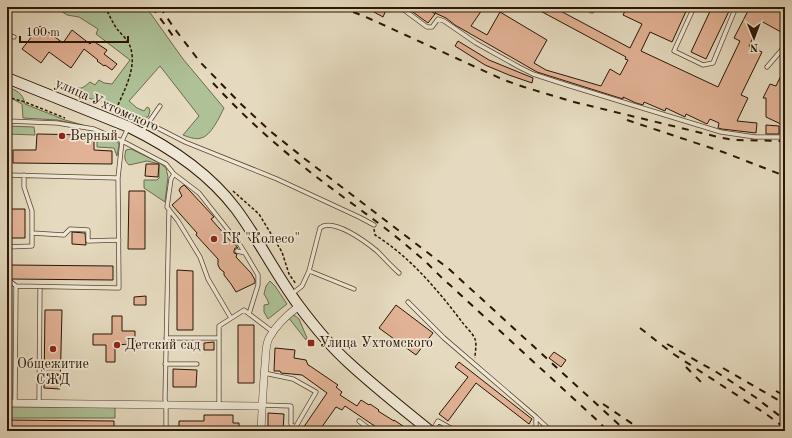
<svg xmlns="http://www.w3.org/2000/svg" width="792" height="438" font-family="'Old Standard TT',serif">
  <rect width="100%" height="100%" fill="#e5dabf"/>
  <filter id="stains"><feTurbulence type="fractalNoise" baseFrequency=".005" numOctaves="4"/><feColorMatrix values="0 0 0 0 .2 0 0 0 0 .09 0 0 0 0 .02 0 0 0 .5 -.17"/></filter>
  <radialGradient id="worn" r=".72"><stop offset=".6" stop-color="#630" stop-opacity="0"/><stop offset="1" stop-color="#630" stop-opacity=".3"/></radialGradient>
  <path fill="#aec197" stroke="#6c6b4c" d="M55,7H146L183,59L224,108C220,116 211,136 201,138C196,140 188,137 183,135L199,116L160,66L129,101L137,108L144,111L147,107L149,108L150,111L148,117L140,118L99,100L85,98L69,90H73L77,88C83,89 85,86 90,82L95,85L99,80L104,83L112,84L130,60L96,34L98,29L79,17L67,15Z
    M7,87C16,90 23,93 25,104L65,120L90,127L57,120L23,118L22,104L7,96Z
    M7,126L34,127L35,135L7,134Z
    M109,137L117,140L119,145L117,156L114,148L97,147V139L108,140Z
    M131,149L160,163L166,168L168,177L165,202L144,188V180H157L159,178V164L147,161L129,165C124,160 124,157 126,150Z
    M270,281L275,286L287,304L268,319L264,312V305L269,304L267,299L264,294L266,286Z
    M294,315L299,319L307,338L306,340L288,317Z
    M7,407H115V418H7Z"/>
  <path fill="#e1b295" stroke="#2b1502" d="M365,7H381L386,10L383,17Z
    M406,7H417L422,11L426,7L435,14L428,23Z
    M438,7H484L471,26L487,35L500,12L547,40L534,63L546,70L601,86L610,69L620,75L628,60L625,59L626,57L533,7H553L630,48L642,24L623,15L627,7H688L672,42L650,32L641,51L718,87L740,41L734,38L750,7H772L785,13V24L781,32L761,21L749,46L762,52L741,95L748,98L737,121L757,123L756,133L722,129L718,128L719,123L710,119L707,124L686,114L685,117L666,108L665,111L644,102L643,105L636,103L623,97V99L537,72L455,25L446,18L435,13Z
    M712,7H731L706,59L691,52Z
    M40,26L63,43L72,30L90,44L93,41L107,50L104,54L117,64L112,70L105,65L104,66L97,61L98,60L84,49L71,68L49,52L41,63L22,49Z
    M458,41L489,60L533,78L532,83L509,75L485,65L455,46Z
    M785,67V126L766,117V98H763L770,84L776,86Z
    M766,125L779,126V134H766Z
    M37,134L89,135V140H94V150L112,151V164L13,163V150H36Z
    M146,164H159L158,177L145,176Z
    M184,185L190,191L214,217L211,219L234,245L235,244L237,247L238,248H235L234,251V253L237,254L236,257L251,273L255,280V283L236,292L231,284L224,275V272L220,269L218,265V259L196,235L197,233L172,205L182,196L179,190L181,187Z
    M129,191H145V249H128Z
    M10,209H25V238H10Z
    M72,232L85,233L86,245L72,244Z
    M9,265L113,266V280L8,279Z
    M177,270L193,271V330H177Z
    M146,296V305H134V297Z
    M396,305L433,333L416,355L379,328Z
    M45,310H62L60,389L44,388Z
    M112,316H122V331H135V343H131V344L115,345V362H106V345H93V334H112Z
    M238,325H254V383H238Z
    M214,342V350H204V343Z
    M275,348L295,350L294,358L306,360L308,365L310,366L338,385L336,387L342,392L340,395L357,406L361,400L369,405L370,404L379,410L378,411L394,421V420L403,426L402,427L408,431H382L345,406L342,410L336,407L319,431H301L327,393L302,375L281,373L280,371H274Z
    M554,352L566,360L561,367L549,358Z
    M459,362L532,419L529,424L476,383L448,421L439,414L468,377L455,367Z
    M173,369L197,370L196,387H173Z
    M268,413L284,414L283,431H268Z
    M204,415H233V423H239V431H179V421H204Z
    M7,420L114,421V431H7Z"/>
  <g fill="none" stroke-linecap="round" stroke-linejoin="round">
    <g stroke="#5a4631" stroke-width="5">
      <path id="lane" d="M400,7L427,27H432L438,19L444,21L476,43L519,67L533,74L567,85L721,132L755,137H785
        M585,7L592,11L594,7
        M694,7L674,51L703,65L713,63L736,7
        M355,8L356,7
        M7,34L14,37
        M767,67L785,46
        M7,121L57,123L94,129L122,141L166,164L174,174L199,193L240,245L245,253
        M148,123L185,142L277,179L359,217L374,225
        M142,132L160,106
        M174,174L171,179L167,207L178,221L200,257L208,279L231,318
        M7,175L118,178L119,288L16,286
        M118,178L122,141L128,128
        M32,233L64,235L70,229L88,230V241L119,240
        M7,247L32,246V211L24,187V175
        M237,251L245,253L258,275V285L249,314
        M309,271L320,228C333,217 366,242 377,251C384,258 391,266 399,273
        M7,282H11L16,286L15,403
        M293,293L302,286L309,271L312,272L354,289
        M408,302L444,338L536,417V431
        M166,338H219
        M165,364H197
        M264,373L293,379L316,392L295,428
        M39,403L40,287
        M262,405L291,406V424L295,428V431
        M219,406V326L244,310L273,332
        M536,417L551,431
        M359,421L372,431
        M166,431V405L165,399L169,209
        M432,431L438,421L456,431"/>
    </g>
    <g stroke="#5a4631" stroke-width="8">
      <path id="street" d="M7,403L262,406
        M261,431C262,409 263,387 265,365C266,356 265,346 269,338C276,325 287,315 299,306"/>
    </g>
    <g stroke="#2b1502" stroke-width="12">
      <path id="secondary" d="M7,78L129,127C170,147 208,172 236,209C259,240 276,275 299,306C314,326 330,346 349,363C375,387 403,409 430,431"/>
    </g>
    <path stroke="#2b1502" stroke-width="1.5" stroke-dasharray="3 2" stroke-linecap="butt" d="M105,7C109,14 112,22 117,29C121,34 128,40 130,46C138,68 123,92 115,112
      M7,97L25,102L65,118
      M233,191L259,214L282,252L289,274L296,284
      M374,229L375,235C409,256 438,290 462,322C465,326 474,335 475,339C477,345 475,352 475,358
      M649,431L651,428L655,431"/>
    <use href="#lane" stroke="#eee7d5" stroke-width="3.5"/>
    <use href="#street" stroke="#eee7d5" stroke-width="7"/>
    <use href="#secondary" stroke="#eee7d5" stroke-width="10"/>
    <path stroke="#2b1502" stroke-width="2" stroke-dasharray="7 7" stroke-linecap="butt" d="M152,7L173,36
      M160,7L174,28L200,62L242,105L270,131L305,159L423,249L449,269L626,431
      M340,7L366,17L504,80L524,87L574,102L718,137L733,140L785,141
      M213,83C244,117 278,147 314,175C349,202 386,227 419,256C430,265 439,276 450,285C500,331 549,376 599,422L607,431
      M627,120L723,152L785,176
      M640,328L672,353L766,414L785,428
      M667,344L718,373L755,397L785,420
      M686,367L704,385
      M723,368L785,404
      M776,391L785,396
      M603,404L643,431"/>
  </g>
  <g fill="#8f2418" stroke="#eee7d5" stroke-width="1.5">
    <circle cx="62" cy="136" r="4"/>
    <circle cx="214" cy="239" r="4"/>
    <rect x="307" y="339" width="8" height="8" rx="2"/>
    <circle cx="117" cy="345" r="4"/>
    <circle cx="53" cy="349" r="4"/>
  </g>
  <g text-anchor="middle" dominant-baseline="central" stroke-width="3.5" stroke-linejoin="round" paint-order="stroke">
    <g font-size="14" fill="#2b1502" stroke="#eee7d5">
      <text transform="translate(107 105) rotate(24)">улица Ухтомского</text>
    </g>
    <g font-size="14" fill="#2b1502" stroke="#eee7d5" text-anchor="start">
      <text x="70" y="136">Верный</text>
      <text x="222" y="239">ГК "Колесо"</text>
      <text x="319" y="343">Улица Ухтомского</text>
      <text x="125" y="345">Детский сад</text>
      <text x="53" y="364" text-anchor="middle">Общежитие<tspan x="53" dy="16">СЖД</tspan></text>
    </g>
  </g>
  <rect width="792" height="438" fill="none" stroke="#e5dabf" stroke-width="24"/>
  <rect x="8" y="8" width="776" height="422" fill="none" stroke="#2b1502" stroke-width="2"/>
  <rect x="12" y="12" width="768" height="414" fill="none" stroke="#2b1502"/>
  <g transform="translate(754 38) rotate(179)" stroke="#eee7d5" stroke-width="3" paint-order="stroke">
  <path d="M0-3L7 15L0 10L-7 15Z" fill="#2b1502"/>
  <text y="-6" font-size="11" font-weight="bold" text-anchor="middle" fill="#2b1502">N</text>
  </g>
  <path d="M20 36v6h108v-6" fill="none" stroke="#2b1502" stroke-width="2"/>
  <text x="26" y="36" font-size="12" fill="#2b1502" stroke="#eee7d5" stroke-width="3" paint-order="stroke">100 m</text>
  <rect width="100%" height="100%" filter="url(#stains)"/>
  <rect width="100%" height="100%" fill="url(#worn)"/>
</svg>
